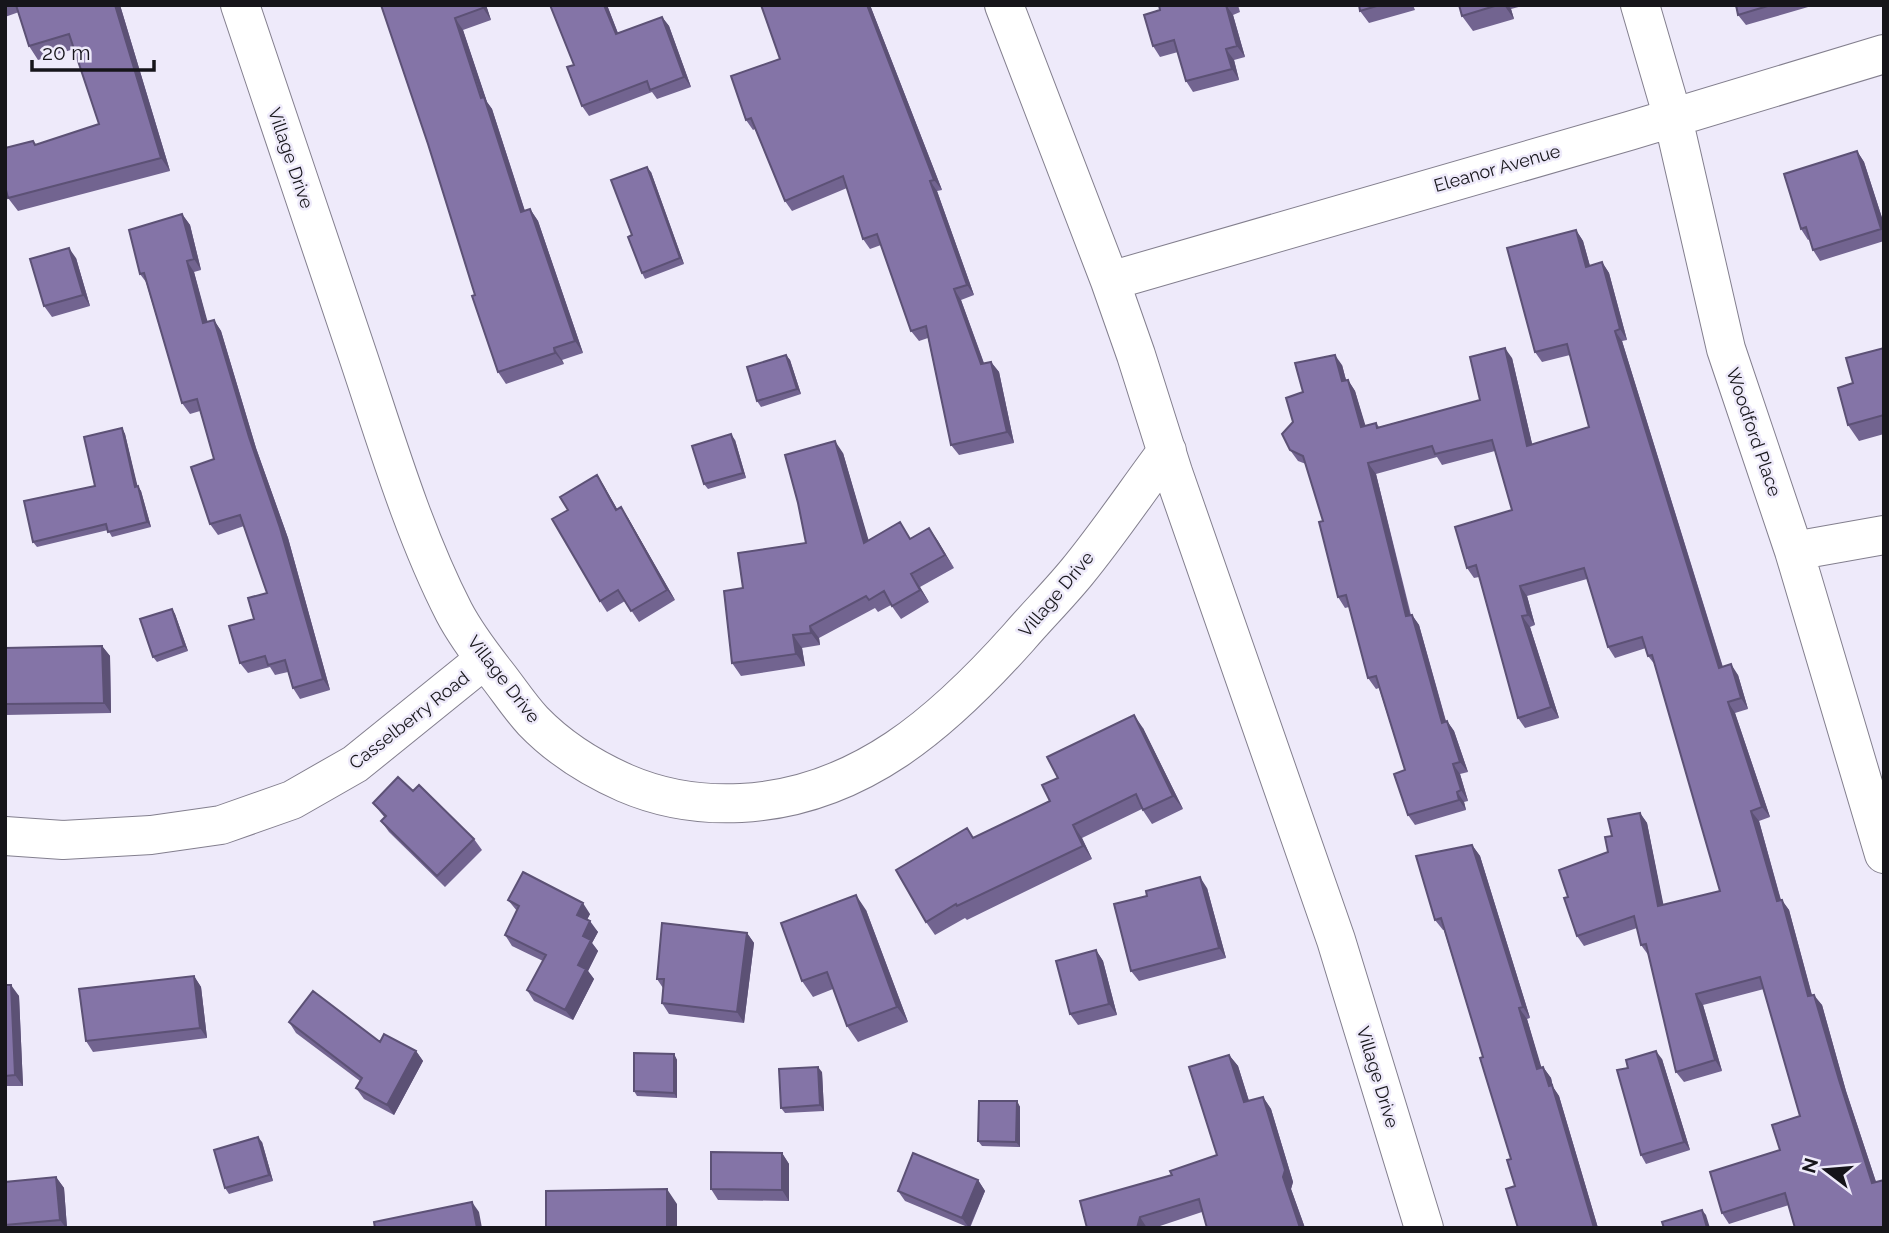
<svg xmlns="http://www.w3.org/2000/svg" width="1889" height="1233" font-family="Raleway,sans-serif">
  <rect width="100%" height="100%" fill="#eeeafa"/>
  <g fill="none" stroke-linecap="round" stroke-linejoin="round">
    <g stroke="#837f8e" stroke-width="40">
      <path id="minor" d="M240,5C280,123 319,241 359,359C387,443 414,534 454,612C465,633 480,653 494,671C507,687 519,706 533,721C559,748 591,768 625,783C662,799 701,805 741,803C860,797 944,721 1019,637C1038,615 1059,594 1077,572C1109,533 1137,491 1167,451
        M1004,5L1110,281L1136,355L1173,472L1336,940L1424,1228
        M1640,5L1673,118L1726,349L1794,551L1884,854
        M1110,281L1629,131L1884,54
        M1794,551L1884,535
        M5,836L63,840L151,835L221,825L292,800L355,764L485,659"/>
    </g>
    <use href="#minor" stroke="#fff" stroke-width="38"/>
  </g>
  <path fill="#726490" d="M5,5H120L170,171L18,211L8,198L33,141L36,145L99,124L74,49L38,60L29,46L19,12L5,17Z
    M486,5L491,20L463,30L487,102L492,109L525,211L530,209L538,221L583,353L562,360L564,364L506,384L498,372L475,295L428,144L386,18Z
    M607,5L618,33L662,17L669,26L691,87L657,99L652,92L589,116L582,106L574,65Z
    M761,5H870L942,190L937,191L974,295L961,300L984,363L991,362L999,372L1014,443L959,455L951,445L928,338L919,341L911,331L881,245L870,249L863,239L847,188L792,211L785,201L755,129L753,130L746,120L780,59Z
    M1159,5H1238L1240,12L1233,15L1245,57L1234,60L1239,80L1193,92L1186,81L1178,52L1160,57L1153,46L1160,10Z
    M1359,5H1413L1415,10L1369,23L1360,11Z
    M1459,5H1526L1511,9L1514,19L1473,31L1462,16Z
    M1735,5H1815L1746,25L1738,15Z
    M1857,151L1864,162L1884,224V241L1820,261L1813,250L1810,239L1808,240L1801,229Z
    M651,172L684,264L645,279L642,273L632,235Z
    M182,214L190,225L201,270L194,272L207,322L214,320L221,331L256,448L288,538L330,690L300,699L293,688L288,672L275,675L270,667L248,673L240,663L254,619L267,593L244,526L218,535L210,524L214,459L200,411L190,414L182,403L146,282L140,274Z
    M1576,230L1583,241L1590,266L1602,262L1609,273L1627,340L1622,341L1723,667L1738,675L1748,709L1735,713L1770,817L1759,821L1781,900L1789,910L1812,995L1822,1005L1846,1091L1876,1182L1789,1205L1729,1224L1722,1213L1780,1150L1800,1116L1764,989L1703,1005L1722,1071L1684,1082L1676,1072L1649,956L1641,945L1637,928L1584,946L1577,936L1568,897L1608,852L1612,836L1640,813L1647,823L1663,905L1720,891L1656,666L1648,656L1646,648L1615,658L1608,647L1587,579L1527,596L1535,625L1530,627L1559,718L1525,728L1518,718L1479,577L1474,578L1467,568L1512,510L1495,451L1442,465L1437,457L1376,474L1411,615H1412L1419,625L1446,721H1447L1454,731L1468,772L1460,774L1468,801L1464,802L1466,810L1415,825L1408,815L1405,770L1379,688L1376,689L1368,678L1349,607L1345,608L1338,597L1323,521L1306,464L1298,461L1290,450L1293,422L1303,392L1342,365L1346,380H1348L1355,391L1365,426L1376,423L1379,427L1480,400L1512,358L1532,444L1589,427L1570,355L1542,362L1535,352Z
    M76,258L90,306L52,317L44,306Z
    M1884,348V434L1859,441L1848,425L1853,383Z
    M786,355L790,360L801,394L761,407L757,401Z
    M122,428L125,434L137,486L141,491L151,527L112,537L108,530L37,547L33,542L95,486Z
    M735,440L746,478L708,489L704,484Z
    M843,453L868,540L911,538L929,528L954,568L920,587L929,602L901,619L891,605L878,612L875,608L819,638L820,645L802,648L805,666L741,676L732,663L743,588L806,543Z
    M597,475L617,509L628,518L675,600L639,622L625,601L607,612L600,601L568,510Z
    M172,609L175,614L188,651L157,662L153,657Z
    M102,646L110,656L111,713L5,715V648Z
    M1143,728L1183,809L1152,824L1142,809L1082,838L1092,859L967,920L965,918L935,935L926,922L974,838L1050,801L1058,778Z
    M413,791L474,839L482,850L445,887L389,832L381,821L385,818L373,803Z
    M1472,845L1480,856L1530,1018L1527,1019L1541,1068L1543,1067L1551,1078L1553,1087L1559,1096L1598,1228H1518L1515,1186L1511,1159L1483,1057L1444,930H1443L1435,920Z
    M1207,888L1226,958L1139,981L1131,971Z
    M508,900L590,914L587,920L598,932L592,943L598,951L588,971L594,979L573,1020L534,1001L527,990L543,961L512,946L505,935L517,911Z
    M866,910L908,1022L858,1042L847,1026L833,989L813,997L802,981Z
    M747,933L754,943L744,1023L669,1014L662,1003L663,988L657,979Z
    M1096,950L1103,961L1117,1015L1078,1025L1070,1014Z
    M194,976L201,987L207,1038L93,1052L86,1041Z
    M5,985L19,996L23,1086H5Z
    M289,1022L416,1051L423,1061L394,1115L364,1099L356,1088L360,1081L296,1033Z
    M674,1054L677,1060V1098L637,1096L634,1091Z
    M1229,1055L1238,1066L1249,1101L1263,1097L1271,1109L1293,1182L1291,1189L1305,1228H1207L1202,1212L1154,1228H1087L1172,1175L1217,1155Z
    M1662,1059L1690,1150L1646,1164L1641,1155L1628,1068Z
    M822,1072L824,1111L785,1113L781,1108Z
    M1017,1101L1020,1107V1147L982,1146L978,1141Z
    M262,1142L273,1181L229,1194L225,1188Z
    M782,1153L789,1164V1201L718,1200L711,1189Z
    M56,1177L64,1188L67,1228H5V1182Z
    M978,1180L985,1191L970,1228L905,1201L898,1191Z"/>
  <path fill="#5c5175" d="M115,5H120L170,171L161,158Z
    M482,5H486L491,20L483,8Z
    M604,5H607L622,44L616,34Z
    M867,5H870L942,190L934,180Z
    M1226,5L1233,15L1245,57L1237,46Z
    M1504,5H1508L1511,9L1514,19Z
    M662,17L669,26L691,87L684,77Z
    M455,18L463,30L487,102L492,109L529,224L521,212Z
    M1226,49L1234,60L1239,80L1232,69Z
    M1857,151L1864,162L1884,224V233L1881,229Z
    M647,167L651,172L684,264L680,258Z
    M930,181L937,191L974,295L967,285Z
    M530,209L538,221L583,353L575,341Z
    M182,214L190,225L201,270L194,259Z
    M1576,230L1583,241L1593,277L1586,267Z
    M69,248L76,258L90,306L83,295Z
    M187,261L194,272L211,334L203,323Z
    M1602,262L1609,273L1627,340L1620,329Z
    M954,289L961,300L988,375L981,364Z
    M214,320L221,331L256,448L288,538L330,690L323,679Z
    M1615,331L1622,341L1726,678L1719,668Z
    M554,348L562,360L564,364L555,353Z
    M1505,348L1512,358L1535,456L1527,446Z
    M786,355L790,360L801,394L797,389Z
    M1335,355L1342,365L1349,391L1342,381Z
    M991,362L999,372L1014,443L1007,432Z
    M1348,380L1355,391L1369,437L1361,427Z
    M122,428L125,434L139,492L135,487Z
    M731,434L735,440L746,478L743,473Z
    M835,441L843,453L873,555L864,543Z
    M1368,463L1376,474L1413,627L1406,616Z
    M597,475L604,486L624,521L616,510Z
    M138,486L141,491L151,527L147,522Z
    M621,507L628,518L675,600L667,590Z
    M929,528L938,541L954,568L945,555Z
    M911,574L920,587L929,602L920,590Z
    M1520,586L1527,596L1535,625L1528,615Z
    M172,609L175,614L188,651L184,646Z
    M1412,615L1419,625L1449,733L1442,723Z
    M1522,616L1530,627L1559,718L1551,707Z
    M810,626L819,638L820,645L811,633Z
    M793,635L802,648L805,666L796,654Z
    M102,646L110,656L111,713L104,703Z
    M1731,664L1738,675L1748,709L1741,698Z
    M1728,702L1735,713L1770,817L1762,807Z
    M1134,715L1143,728L1183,809L1173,796Z
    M1447,721L1454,731L1468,772L1460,762Z
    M1453,764L1460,774L1468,801L1461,790Z
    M1457,792L1464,802L1466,810L1459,800Z
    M1751,811L1759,821L1784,912L1777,901Z
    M1640,813L1647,823L1666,917L1658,906Z
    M1073,825L1082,838L1092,859L1083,846Z
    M1472,845L1480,856L1530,1018L1523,1007Z
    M1200,877L1207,888L1226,958L1219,948Z
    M856,895L866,910L908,1022L897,1007Z
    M1782,900L1789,910L1815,1007L1808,996Z
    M583,903L590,914L584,925L577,915Z
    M590,921L598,932L592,943L598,951L588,971L594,979L573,1020L565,1010L578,965L583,936Z
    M747,933L754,943L744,1023L737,1012Z
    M1096,950L1103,961L1117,1015L1109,1004Z
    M194,976L201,987L207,1038L200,1028Z
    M11,985L19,996L23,1086L15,1075Z
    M1696,994L1703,1005L1722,1071L1715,1060Z
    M1814,995L1822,1005L1846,1091L1880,1194L1872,1183L1839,1080Z
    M1519,1008L1527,1019L1545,1079L1537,1069Z
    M416,1051L423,1061L394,1115L387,1105Z
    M1656,1051L1662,1059L1690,1150L1684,1142Z
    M674,1054L677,1060V1098L674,1093Z
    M1229,1055L1238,1066L1253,1114L1244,1102Z
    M818,1067L822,1072L824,1111L820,1105Z
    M1543,1067L1551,1078L1553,1087L1559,1096L1598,1228H1594Z
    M1263,1097L1271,1109L1293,1182L1291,1189L1305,1228H1300L1283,1177Z
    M1017,1101L1020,1107V1147L1016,1142Z
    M258,1137L262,1142L273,1181L269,1175Z
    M782,1153L789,1164V1201L782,1190Z
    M56,1177L64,1188L67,1228H66L60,1220Z
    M978,1180L985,1191L969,1228L962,1218Z
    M667,1189L677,1204V1228H667Z
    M472,1202L479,1212L482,1228H477Z
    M1702,1210L1706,1215L1710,1228H1707Z
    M1140,1217L1147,1228H1137Z"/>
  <path fill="#8474a7" stroke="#5c5175" stroke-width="2" d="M16,5H115L161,158L8,198L5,186V148L33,141L35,145L99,124L69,34L29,46Z
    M381,5H482L483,8L455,18L481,98L484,97L521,212L530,209L575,341L554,348L555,353L498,372L472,296L475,295L428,144Z
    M550,5H604L616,34L662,17L684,77L650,90L647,81L582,106L567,67L574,65Z
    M761,5H867L934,180L930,181L967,285L954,289L981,364L991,362L1007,432L951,445L926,326L911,331L877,234L863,239L843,176L785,201L751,118L746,120L731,76L780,59Z
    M1159,5H1226L1237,46L1226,49L1232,69L1186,81L1174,40L1153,46L1144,15L1160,10Z
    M1359,5H1380L1360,11Z
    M1459,5H1498L1462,16Z
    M1736,5H1771L1738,15Z
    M1857,151L1881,229L1813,250L1806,227L1801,229L1784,174Z
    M647,167L680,258L642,273L628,237L632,235L611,180Z
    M182,214L194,259L187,261L203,323L214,320L249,437L280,528L323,679L293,688L285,660L268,665L265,656L240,663L229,626L254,619L248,598L267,593L240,515L210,524L191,467L214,459L197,399L182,403L144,273L140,274L129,230Z
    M1576,230L1586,267L1602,262L1620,329L1615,331L1719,668L1731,664L1741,698L1728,702L1762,807L1751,811L1777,901L1782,900L1808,996L1814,995L1839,1080L1872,1183L1884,1180V1228H1795L1785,1193L1722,1213L1710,1172L1780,1150L1772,1125L1800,1116L1760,977L1696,994L1715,1060L1676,1072L1646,944L1641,945L1634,916L1577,936L1564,898L1568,897L1559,870L1608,852L1605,837L1612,836L1608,819L1640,813L1658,906L1720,891L1652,655L1648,656L1642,637L1608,647L1584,568L1520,586L1528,615L1522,616L1551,707L1518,718L1476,565L1467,568L1455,527L1512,510L1492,440L1435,454L1432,446L1368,463L1406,616L1412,615L1442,723L1447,721L1460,762L1453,764L1461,790L1457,792L1459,800L1408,815L1394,774L1405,770L1376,676L1368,678L1346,595L1338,597L1319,522L1323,521L1303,456L1290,450L1282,434L1293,422L1286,398L1303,392L1295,363L1335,355L1342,381L1348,380L1361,427L1376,423L1377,428L1480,400L1470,357L1505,348L1527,446L1589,427L1567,344L1535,352L1507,248Z
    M69,248L83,295L44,306L30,259Z
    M1884,348V415L1848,425L1838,388L1853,383L1846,358Z
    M786,355L797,389L757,401L747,367Z
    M122,428L135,487L138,486L147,522L108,532L106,524L33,542L24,501L95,486L84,437Z
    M731,434L743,473L704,484L692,446Z
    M835,441L864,543L900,522L910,539L929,528L945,555L911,574L920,590L892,606L884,591L869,600L866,596L810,626L811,633L793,635L796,654L732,663L724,591L743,588L738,553L806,543L798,503L785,455Z
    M597,475L616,510L621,507L667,590L631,611L618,590L600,601L552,519L568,510L560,497Z
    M172,609L184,646L153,657L140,619Z
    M102,646L104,703L5,704V648Z
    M1134,715L1173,796L1143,810L1136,794L1073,825L1083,846L957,906L956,904L926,922L896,870L967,828L973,838L1050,801L1042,785L1058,778L1047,757Z
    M398,777L413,791L419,785L474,839L437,876L381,821L386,816L373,803Z
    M1472,845L1523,1007L1519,1008L1537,1069L1543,1067L1549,1086L1552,1085L1594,1228H1518L1506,1189L1515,1186L1507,1160L1511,1159L1480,1058L1483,1057L1441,918L1435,920L1416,856Z
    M523,872L583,903L577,915L590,921L583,936L591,940L578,965L586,969L565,1010L527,990L546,955L505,935L519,906L508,900Z
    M1200,877L1219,948L1131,971L1114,904L1147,896L1146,891Z
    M856,895L897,1007L847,1026L827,972L802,981L781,923Z
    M662,923L747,933L737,1012L662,1003L664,979H657Z
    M1096,950L1109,1004L1070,1014L1056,961Z
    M194,976L200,1028L86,1041L79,989Z
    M5,985H11L15,1075L5,1076Z
    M313,991L380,1042L384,1034L416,1051L387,1105L356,1088L362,1078L289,1022Z
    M1656,1051L1684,1142L1641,1155L1617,1070L1628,1068L1626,1060Z
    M634,1053L674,1054V1093L634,1091Z
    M1229,1055L1244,1102L1263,1097L1285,1170L1283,1177L1300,1228H1207L1199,1199L1140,1217L1137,1228H1087L1080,1201L1172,1175L1170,1171L1217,1155L1189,1067Z
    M818,1067L820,1105L781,1108L779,1069Z
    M979,1101H1017L1016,1142L978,1141Z
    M258,1137L269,1175L225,1188L214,1150Z
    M711,1152L782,1153V1190L711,1189Z
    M913,1153L978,1180L962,1218L898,1191Z
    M56,1177L60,1220L5,1225V1182Z
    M667,1189V1228H546V1191Z
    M472,1202L477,1228H375L374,1222Z
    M1702,1210L1707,1228H1664L1662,1222Z"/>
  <g text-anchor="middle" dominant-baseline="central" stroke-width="5" stroke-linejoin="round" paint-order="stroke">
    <g font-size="18" fill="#16151a" stroke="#eeeafa">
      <text transform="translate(291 158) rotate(71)">Village Drive</text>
      <text transform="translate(1497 168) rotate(-16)">Eleanor Avenue</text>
      <text transform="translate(1754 432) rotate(71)">Woodford Place</text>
      <text transform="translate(1056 594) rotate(-50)">Village Drive</text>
      <text transform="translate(504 679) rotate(52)">Village Drive</text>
      <text transform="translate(409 720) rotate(-38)">Casselberry Road</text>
      <text transform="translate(1378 1077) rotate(73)">Village Drive</text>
    </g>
  </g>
  <rect width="1889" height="1233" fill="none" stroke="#16151a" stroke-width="14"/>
  <g transform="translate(1826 1170) rotate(286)" stroke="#eeeafa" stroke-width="5" paint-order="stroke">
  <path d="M0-5L12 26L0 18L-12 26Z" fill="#16151a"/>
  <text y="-10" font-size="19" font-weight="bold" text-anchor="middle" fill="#16151a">N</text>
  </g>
  <path d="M32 60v10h122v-10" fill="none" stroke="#16151a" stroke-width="3.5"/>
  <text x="42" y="60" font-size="21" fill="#16151a" stroke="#eeeafa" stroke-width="5" paint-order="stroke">20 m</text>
</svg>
